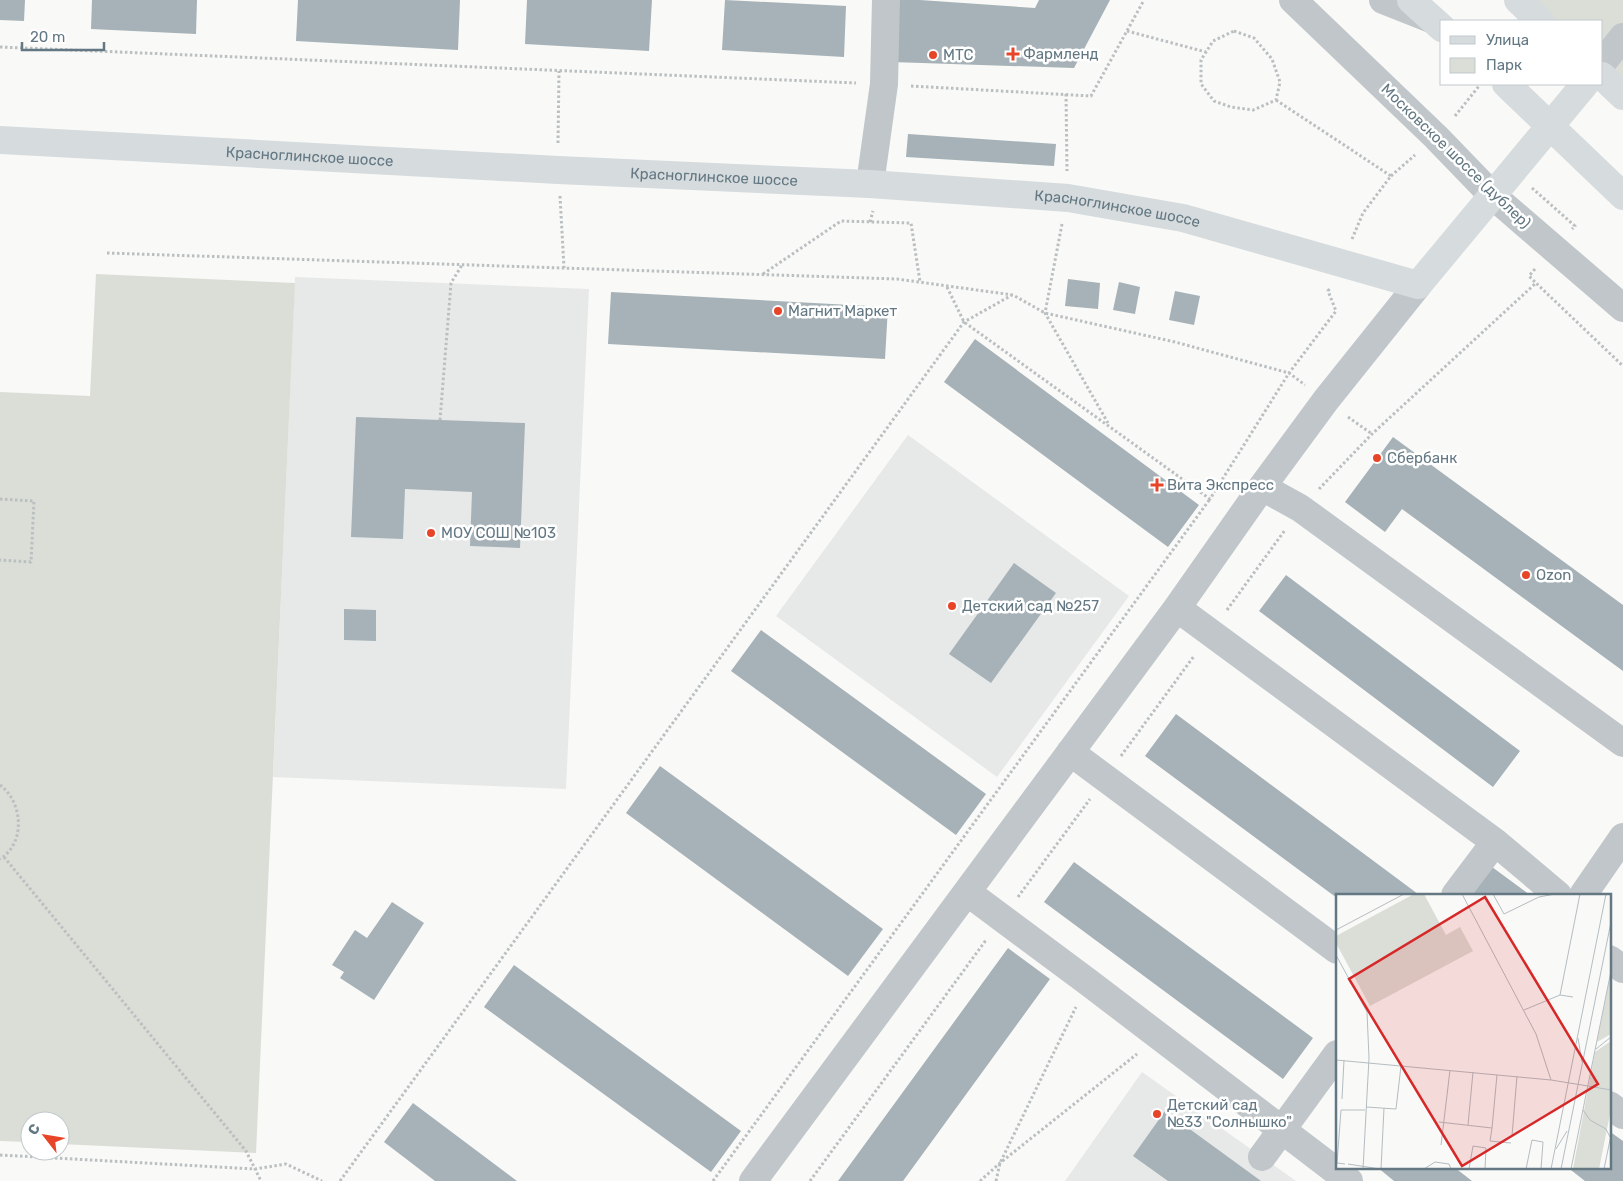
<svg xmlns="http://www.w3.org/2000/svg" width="1623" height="1181" font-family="Rubik,sans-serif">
  <rect width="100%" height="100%" fill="#f9f9f7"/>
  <path fill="#e7e9e8" d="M295,277L589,289L566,789L273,777Z
    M908,435L1129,596L997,777L776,616Z
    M1142,1072L1296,1181H1065Z"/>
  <path fill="#daded6" d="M1525,0H1623V91L1602,71V21H1548Z
    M96,274L295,283L256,1153L60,1144V1121H30V1142L0,1141V392L90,396Z"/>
  <path fill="#a6b2b7" d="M0,0H25L24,21L0,20Z
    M92,0H197L196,34L91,29Z
    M298,0H460L458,50L296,41Z
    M527,0H652L649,51L525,44Z
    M725,0L846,6L844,57L722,50Z
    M899,0H920L1035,8L1039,0H1110L1074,68L892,62Z
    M908,134L1056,144L1054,166L906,157Z
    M1068,279L1100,283L1098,309L1065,306Z
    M1119,282L1140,287L1135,314L1113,310Z
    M1175,291L1200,296L1194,325L1169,320Z
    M611,292L888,307L885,359L608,344Z
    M975,339L1199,505L1168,547L944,382Z
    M356,417L525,423L520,548L470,546L472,492L405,489L403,539L351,537Z
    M1393,437L1623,605V671L1402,509L1385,532L1345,502Z
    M1014,563L1056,593L991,683L949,654Z
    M1286,575L1520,751L1493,787L1259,611Z
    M344,609L376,610V641L344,640Z
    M761,630L986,794L956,835L731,671Z
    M1176,714L1418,894L1417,895H1337V898L1145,756Z
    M660,766L883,929L848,976L626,813Z
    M1074,862L1313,1038L1283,1079L1044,902Z
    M1492,867L1530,895H1472Z
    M392,902L424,923L374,1000L340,978L344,972L332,965L355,930L367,938Z
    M1008,948L1050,979L903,1181H838Z
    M514,965L741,1131L711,1172L484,1007Z
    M413,1103L517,1181H435L384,1142Z
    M1165,1111L1261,1181H1168L1133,1156Z
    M1609,1131L1623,1141V1181H1585L1567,1167H1609Z
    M1377,1167H1454L1472,1181H1394Z"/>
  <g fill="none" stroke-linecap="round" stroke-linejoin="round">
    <path stroke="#babfc1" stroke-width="3" stroke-dasharray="2.5 2.5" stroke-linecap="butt" d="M1127,31L1206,52
      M1234,31L1254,38L1272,59L1280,82L1276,100L1253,110L1231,107L1214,101L1201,84V60L1213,41Z
      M0,47L856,83
      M911,86L1091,96L1144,0
      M1066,94L1067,171
      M1276,100L1391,176L1363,213L1352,239
      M1455,116L1479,86
      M558,143L559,71
      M1391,176L1415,155
      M1532,188L1575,226L1572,229
      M560,196L564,268
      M870,222L873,211
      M1062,224L1045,313L1108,423
      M107,253L897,279L1013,295L1045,313L1175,342L1289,373L1305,385
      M1535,269L1529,276L1536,283
      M763,274L841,221L911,223L920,282
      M947,287L964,322L1210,499L1289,373L1336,311L1328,291L1330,288
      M1348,417L1372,434
      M440,420L451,283L462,265
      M1319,489L1372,434L1536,283L1623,366
      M0,499L34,501L31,562L0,560
      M1227,610L1285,530
      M1121,756L1194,656
      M0,785C23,802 26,843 0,859
      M4,857L246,1151L261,1181
      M1018,897L1090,799
      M0,1155L255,1169L286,1164L322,1181
      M340,1181L964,322L1012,295
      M713,1181L1210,499
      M810,1181L986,940
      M980,1181L1000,1163L1137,1054
      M996,1181L1000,1163L1076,1007"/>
    <path stroke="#c0c6c9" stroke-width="28" d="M1293,0L1436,137L1493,196L1623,308
      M1383,0L1431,19
      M1602,63L1623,37
      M870,184L884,84L886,0
      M1262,487L1300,508L1623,743
      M1177,608L1495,842
      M1070,752L1337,950
      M967,892L1088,982L1349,1181
      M1455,895L1495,842L1558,895
      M1583,895L1623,837
      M1609,959L1623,969
      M1609,1105L1623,1115
      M1262,1157L1337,1054
      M753,1181L1177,608L1262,487L1326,400L1418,285"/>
    <g stroke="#d6dbde" stroke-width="28">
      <path d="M1411,0L1442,28"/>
      <path d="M1518,0L1540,21"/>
      <path d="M1602,76L1623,96"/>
      <path d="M1506,84L1623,196"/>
      <path id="s1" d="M0,140L558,170L870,184L1068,198L1183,218L1418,285L1585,84"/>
    </g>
  </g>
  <g fill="#e84428" stroke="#fff" stroke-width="2">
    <path d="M1010.5 46.5h5v5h5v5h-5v5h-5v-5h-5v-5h5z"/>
    <circle cx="933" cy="55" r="5"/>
    <circle cx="778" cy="311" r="5"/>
    <circle cx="1377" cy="458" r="5"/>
    <path d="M1154.5 477.5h5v5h5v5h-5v5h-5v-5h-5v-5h5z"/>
    <circle cx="431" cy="533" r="5"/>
    <circle cx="1526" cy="575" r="5"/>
    <circle cx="952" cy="606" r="5"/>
    <circle cx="1157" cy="1114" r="5"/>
  </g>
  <g text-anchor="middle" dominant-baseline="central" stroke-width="5" stroke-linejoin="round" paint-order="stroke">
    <g font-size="15" fill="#637883" stroke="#fff" text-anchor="start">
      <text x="1023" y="54">Фармленд</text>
      <text x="943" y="55">МТС</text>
      <text x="788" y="311">Магнит Маркет</text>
      <text x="1387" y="458">Сбербанк</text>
      <text x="1167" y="485">Вита Экспресс</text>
      <text x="441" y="533">МОУ СОШ №103</text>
      <text x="1536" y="575">Ozon</text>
      <text x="962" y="606">Детский сад №257</text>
      <text x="1167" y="1105">Детский сад<tspan x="1167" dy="17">№33 "Солнышко"</tspan></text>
    </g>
    <g font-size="15" fill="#637883" stroke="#fff">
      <text stroke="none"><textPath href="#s1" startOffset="310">Красноглинское шоссе</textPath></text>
      <text transform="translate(1456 156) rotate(44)">Московское шоссе (дублер)</text>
      <text stroke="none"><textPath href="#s1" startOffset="715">Красноглинское шоссе</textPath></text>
      <text stroke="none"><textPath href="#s1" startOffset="1120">Красноглинское шоссе</textPath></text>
    </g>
  </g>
  <g transform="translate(1336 894)">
    <rect width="275" height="275" fill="#f9f9f7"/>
    <path d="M78,0H88L110,41L124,33L137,57L34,112L0,49V42ZM275,77V140L261,148ZM275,147V215L263,275H237L259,158Z" fill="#daded6"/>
    <path fill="none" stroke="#b4bdc2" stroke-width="1" d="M126,0L200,140L215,186L252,192M157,0L168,20L203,3L219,0M0,36L68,0M0,61L31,118L33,164L27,275M224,101L244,0M188,116L224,101L237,103M242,144L246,168M260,155L275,143M0,166L215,186M252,192L275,196M6,205L8,166M30,213L60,215L65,172M247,216L254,226L270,235L274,243M103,228L156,234L154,247L175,249M132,231L137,178M156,234L161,181M176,242L181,182M105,251L114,176M220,255L231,237M9,270L1,269L5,216H29M12,270L44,275M45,275L48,214M88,275L99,268L113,270L115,275M133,275L137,252L150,254L149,275M190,275L196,246L207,248L205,275M215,275L270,0M225,275L275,28M235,275L275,77M268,275L275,241"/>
    <path fill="#d62828" fill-opacity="0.15" stroke="#d62828" stroke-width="2.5" d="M149,3L262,190L126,272L13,85Z"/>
    <rect width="275" height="275" fill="none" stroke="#637883" stroke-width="2.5"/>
  </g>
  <rect x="1440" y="20" width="162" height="65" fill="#ffffff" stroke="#c1c9cd"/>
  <rect x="1450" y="36" width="25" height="8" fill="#d6dbde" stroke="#c1c9cd"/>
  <text x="1486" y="45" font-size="15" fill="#637883">Улица</text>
  <rect x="1450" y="58" width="25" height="15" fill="#daded6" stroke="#c1c9cd"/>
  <text x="1486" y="70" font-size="15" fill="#637883">Парк</text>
  <g transform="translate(45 1136) rotate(301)"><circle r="24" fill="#ffffff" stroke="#c1c9cd"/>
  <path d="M0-4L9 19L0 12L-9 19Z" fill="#e84428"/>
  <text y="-8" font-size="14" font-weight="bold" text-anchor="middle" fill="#637883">С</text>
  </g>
  <path d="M22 42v8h82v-8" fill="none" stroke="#637883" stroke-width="2.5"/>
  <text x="30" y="42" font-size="15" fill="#637883" stroke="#ffffff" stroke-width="4" paint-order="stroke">20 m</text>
</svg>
